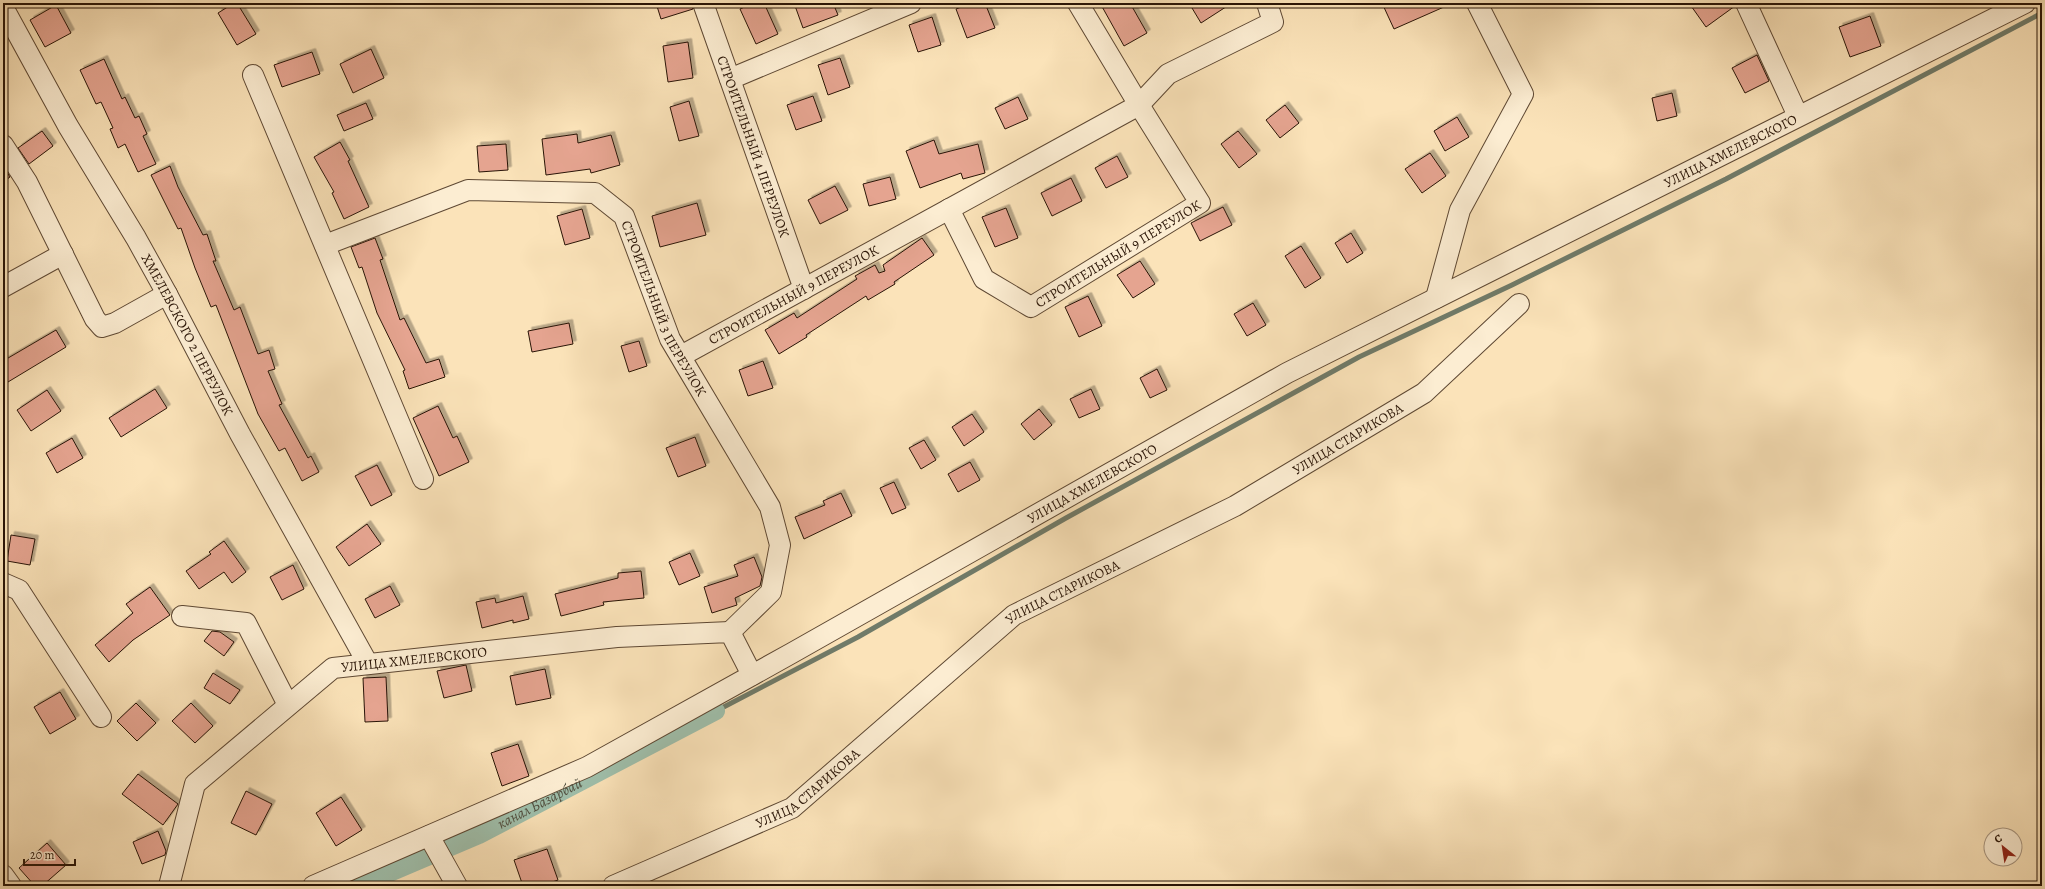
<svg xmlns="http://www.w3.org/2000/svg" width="2045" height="889" font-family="Alegreya,serif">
  <defs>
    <filter id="shadow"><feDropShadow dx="3.5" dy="-3.5" stdDeviation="0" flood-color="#0004"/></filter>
  </defs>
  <rect width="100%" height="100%" fill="#fbe3b9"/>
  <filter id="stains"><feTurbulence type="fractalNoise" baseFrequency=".005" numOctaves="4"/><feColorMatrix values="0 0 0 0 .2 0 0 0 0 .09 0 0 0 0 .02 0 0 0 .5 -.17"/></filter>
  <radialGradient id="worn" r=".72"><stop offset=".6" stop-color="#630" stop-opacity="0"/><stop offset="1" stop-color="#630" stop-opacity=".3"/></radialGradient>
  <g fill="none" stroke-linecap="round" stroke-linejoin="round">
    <path stroke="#707b69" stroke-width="5" d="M716,711L858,637L1066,518L1359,357L1512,285L1726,179L2042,13"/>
    <path stroke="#9fbfab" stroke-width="18" id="s1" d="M359,886L479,835L716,711"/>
  </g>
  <path fill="#e5a490" stroke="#291406" filter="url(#shadow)" d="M234,3H237L256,34L237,45L218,13Z
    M656,3H692L693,9L661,19Z
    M754,3H764L778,34L756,44L740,9Z
    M794,3H833L838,15L803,28Z
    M972,3H985L995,28L967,38L956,9Z
    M1100,3H1130L1147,33L1124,46Z
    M1189,3H1232L1201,23Z
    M1382,3H1453L1394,29Z
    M1689,3H1735V6L1706,27Z
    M56,5L71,33L45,47L30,20Z
    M1870,16L1881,46L1850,57L1839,27Z
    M932,17L941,45L918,52L909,25Z
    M688,42L693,78L668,82L663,46Z
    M371,49L384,78L353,93L340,64Z
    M312,52L320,74L282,87L274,65Z
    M1757,55L1769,81L1745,93L1732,68Z
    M840,58L850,87L828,95L818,65Z
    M104,59L122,99L125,97L135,118L139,116L147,134L143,136L156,164L138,172L125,144L118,148L110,129L113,128L101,102L96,104L80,70Z
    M1672,93L1677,116L1657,121L1652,98Z
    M813,96L822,121L796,130L787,105Z
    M1018,97L1028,119L1005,129L995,108Z
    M689,101L699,136L679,141L670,107Z
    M366,103L373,119L344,131L337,115Z
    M1285,105L1299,123L1280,138L1266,120Z
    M1457,117L1469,137L1445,151L1434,131Z
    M42,131L53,146L29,164L18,148Z
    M1238,131L1257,154L1239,168L1221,144Z
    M577,134L578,143L611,135L620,165L591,173L590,169L546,175L542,139Z
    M934,140L939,154L978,144L985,173L963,179L961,173L920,188L906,151Z
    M340,142L350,160L348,161L369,207L344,219L332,193L334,192L314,157Z
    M506,144L508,170L479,172L477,146Z
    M1430,153L1446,176L1422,193L1405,169Z
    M1117,156L1128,177L1106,188L1095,168Z
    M3,166L10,177L3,182Z
    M170,166L178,187L203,235L207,234L216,261H213L234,310L240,307L258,354L269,350L275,369L268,371L282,404L279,405L308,458L311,456L319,472L302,481L285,448L279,451L258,414L216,305L211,307L195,268L181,228L178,229L151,175Z
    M890,177L896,199L869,206L863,184Z
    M1071,178L1082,201L1052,216L1041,193Z
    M835,186L848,210L820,224L808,200Z
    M697,203L706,235L660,247L652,216Z
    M1223,207L1232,225L1200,241L1191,223Z
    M1006,208L1018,238L995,247L982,217Z
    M582,209L590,238L565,245L557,216Z
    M1351,233L1363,253L1347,263L1335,243Z
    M375,238L383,259L380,260L400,320L404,318L426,363L439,359L445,377L409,389L403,371L405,370L377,313L362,267L359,268L351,247Z
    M922,238L934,255L894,282L895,284L868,300L866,296L806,335L807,337L779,354L765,330L794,313L797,318L857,279L855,276L875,265L879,273L885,271L883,265Z
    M1301,246L1321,278L1305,288L1285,256Z
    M1140,261L1155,284L1133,298L1117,275Z
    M1088,296L1102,326L1079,337L1065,307Z
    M1253,303L1266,325L1247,336L1234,314Z
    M569,323L573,344L532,352L528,331Z
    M56,330L66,347L3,385V361Z
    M639,341L647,366L629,372L621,346Z
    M763,361L773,388L748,396L739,370Z
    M1157,369L1167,390L1150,398L1140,378Z
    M155,389L167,408L121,437L109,418Z
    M1091,389L1100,409L1079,418L1070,399Z
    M47,390L61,411L31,431L17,410Z
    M438,406L453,438L457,436L469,462L439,476L413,418Z
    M1039,409L1052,425L1034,440L1021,424Z
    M972,414L984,432L964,446L952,427Z
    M695,437L706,466L678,477L666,448Z
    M72,438L83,458L57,473L46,453Z
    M924,440L936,460L921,469L909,448Z
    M970,462L980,480L958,492L948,474Z
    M377,465L392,495L371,506L355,476Z
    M894,482L906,508L892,514L880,488Z
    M841,493L852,516L804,539L795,517L825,505L823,501Z
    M367,524L381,544L349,566L336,547Z
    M11,535L35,539L30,565L7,561Z
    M224,541L246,572L232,583L224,572L199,589L186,571L211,554L209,552Z
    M690,553L700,576L679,585L669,562Z
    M754,557L762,577L760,586L735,598L737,605L712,613L704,587L738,576L734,565Z
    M293,565L304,589L282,600L270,577Z
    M641,571L644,598L603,602L604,605L561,616L555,594L618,578V573Z
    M390,586L400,605L375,618L365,599Z
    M150,587L170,615L133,640L109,662L95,645L133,613L126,604Z
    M523,596L529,619L513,623V620L482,628L476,602L495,598L496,603Z
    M212,631L220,632L234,642L224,656L204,641Z
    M466,665L472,691L444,698L437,671Z
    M545,669L551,698L516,705L510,676Z
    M213,673L240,690L230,704L204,688Z
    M386,677L388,721L365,722L363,678Z
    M60,692L76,719L50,734L34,707Z
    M136,703L156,723L137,741L117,721Z
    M191,703L213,726L195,743L172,721Z
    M518,744L529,776L502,786L491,753Z
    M138,774L178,804L163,825L122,794Z
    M246,791L272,804L256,835L231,823Z
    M341,797L362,830L336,846L316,813Z
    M158,831L166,851L165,855L142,864L133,842Z
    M47,843L66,865L42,886H35L19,868Z
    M547,849L558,880L541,886H523L514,860Z"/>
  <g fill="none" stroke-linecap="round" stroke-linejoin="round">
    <g stroke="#5e4833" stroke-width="22">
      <g id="minor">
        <path id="s2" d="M703,3L804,289"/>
        <path d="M1746,3L1798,116"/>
        <path id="s3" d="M3,7L68,126L136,238L167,294L240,434L368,664"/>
        <path d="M253,75L423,479"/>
        <path d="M730,79L911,3"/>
        <path d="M3,145L27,182L95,319L102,327L115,323L167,294"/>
        <path id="s4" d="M949,209L984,279L1031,307L1200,203L1139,105L1078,3"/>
        <path id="s5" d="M325,245L468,190L595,193L624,216L670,339L770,507L780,545L771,592L730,632"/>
        <path d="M3,287L63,254"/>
        <path d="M1436,298L1460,210L1523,94L1477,3"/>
        <path id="s6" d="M681,356L1139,105L1168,74L1273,22L1267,3"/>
        <path d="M3,583L19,590L101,717"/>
        <path d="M182,616L246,623L288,705"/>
        <path d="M429,836L457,886"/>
        <path d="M3,875L11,886"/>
        <path id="s7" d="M169,886L195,784L333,668L617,637L730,632L752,675"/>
        <path id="s8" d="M313,886L587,767L792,653L1287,373L2025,3"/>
        <path id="s9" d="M613,886L792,808L1014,615L1235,506L1424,393L1519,304"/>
      </g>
    </g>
    <use href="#minor" stroke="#fcedd2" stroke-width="20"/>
  </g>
  <g text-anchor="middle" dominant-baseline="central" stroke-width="3" stroke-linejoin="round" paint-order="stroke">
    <g font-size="14" fill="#291406" stroke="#fcedd2">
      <text stroke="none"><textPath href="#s2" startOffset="152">СТРОИТЕЛЬНЫЙ 4 ПЕРЕУЛОК</textPath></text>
      <text stroke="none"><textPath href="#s8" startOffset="1598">УЛИЦА ХМЕЛЕВСКОГО</textPath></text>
      <text stroke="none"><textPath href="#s4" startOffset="235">СТРОИТЕЛЬНЫЙ 9 ПЕРЕУЛОК</textPath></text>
      <text stroke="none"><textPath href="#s6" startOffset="128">СТРОИТЕЛЬНЫЙ 9 ПЕРЕУЛОК</textPath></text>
      <text stroke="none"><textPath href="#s5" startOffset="418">СТРОИТЕЛЬНЫЙ 3 ПЕРЕУЛОК</textPath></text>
      <text stroke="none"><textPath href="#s3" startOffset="376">ХМЕЛЕВСКОГО 2 ПЕРЕУЛОК</textPath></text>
      <text stroke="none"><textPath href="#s9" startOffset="867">УЛИЦА СТАРИКОВА</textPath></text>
      <text stroke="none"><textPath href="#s8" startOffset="878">УЛИЦА ХМЕЛЕВСКОГО</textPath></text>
      <text stroke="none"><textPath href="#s9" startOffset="543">УЛИЦА СТАРИКОВА</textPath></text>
      <text stroke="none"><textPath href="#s7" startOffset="367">УЛИЦА ХМЕЛЕВСКОГО</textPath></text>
      <text stroke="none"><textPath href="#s9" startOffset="219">УЛИЦА СТАРИКОВА</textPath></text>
    </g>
    <g font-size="15" font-style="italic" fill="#525040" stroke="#fcedd2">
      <text stroke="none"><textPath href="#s1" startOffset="199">канал Базарбай</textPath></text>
    </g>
  </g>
  <rect width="2045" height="889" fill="none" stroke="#fbe3b9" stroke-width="16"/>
  <rect x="4" y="4" width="2037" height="881" fill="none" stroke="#291406" stroke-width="2"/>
  <rect x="8" y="8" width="2029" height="873" fill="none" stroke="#291406"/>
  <g transform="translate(2003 847) rotate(330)"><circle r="19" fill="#fcedd2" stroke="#a89680"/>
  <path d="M0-3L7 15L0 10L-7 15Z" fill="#8f2418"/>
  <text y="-6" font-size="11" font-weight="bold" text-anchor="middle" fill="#291406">С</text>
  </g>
  <path d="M24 859v6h51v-6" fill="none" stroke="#291406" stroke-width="2"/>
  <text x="30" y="859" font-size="12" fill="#291406" stroke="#fcedd2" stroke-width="3" paint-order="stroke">20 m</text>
  <rect width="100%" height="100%" filter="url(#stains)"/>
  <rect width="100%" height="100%" fill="url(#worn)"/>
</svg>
